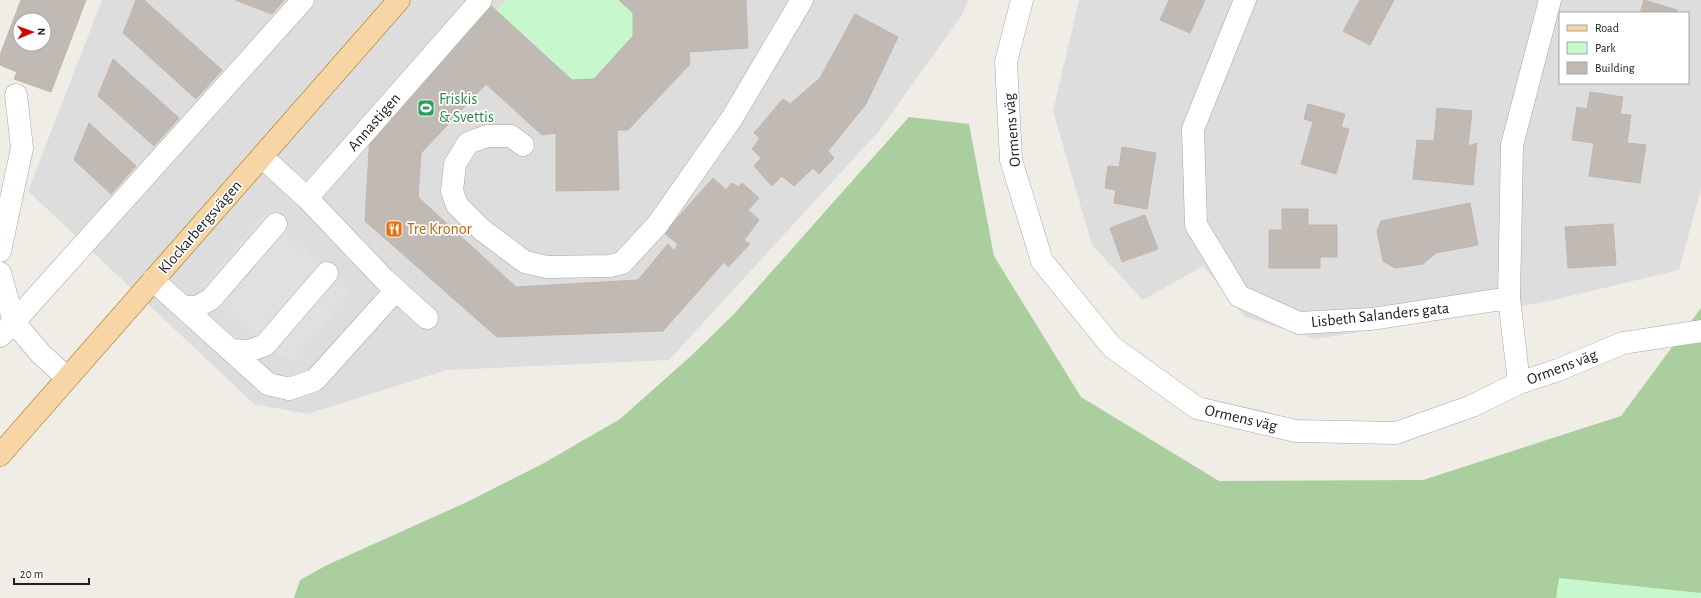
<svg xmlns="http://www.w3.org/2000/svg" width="1701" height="598" font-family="'Alegreya Sans',sans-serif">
  <rect width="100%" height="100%" fill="#f0ede7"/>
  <path fill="#dedddd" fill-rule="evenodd" d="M102,0H968L962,15L879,131L669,360L447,370L307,414L254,404L28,191Z
    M1079,0H1701V189L1679,270L1545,302L1316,339L1245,317L1203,266L1143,300L1092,245L1053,111ZM1560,13H1688V83H1560Z"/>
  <path fill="#abce9e" d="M909,117L969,124L994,256L1081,397L1219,481L1423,480L1621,416L1701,308V598H294L300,580L327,565L467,502L544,463L620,419L692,355L734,314Z"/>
  <path fill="#c7f7cc" d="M506,0H619L633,13V36L594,79L572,80L492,8L498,9Z
    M1559,578L1701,593V598H1556Z"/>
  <path fill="#e0e0e0" d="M265,214L350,293L293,362L265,345L211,299L200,287Z"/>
  <path fill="#c1bab4" stroke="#c2b5aa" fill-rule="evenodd" d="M21,0H86L51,92L14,79L17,72L0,65V55ZM20,20H44V44H20Z
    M136,0H144L222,70L196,99L123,33Z
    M235,0H284L272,14Z
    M619,0H746L748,48L689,52L690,64L628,130H617L619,190L556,191V133L542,135L486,84L421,153L418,197L516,287L638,280L668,244L674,251L678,244L664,233L713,178L726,190L732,183L739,187L742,183L759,198L748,210L759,220L744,240L750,244L728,267L724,262L663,331L497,337L365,221L370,135L488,3L572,80L594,79L633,36V13Z
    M1169,0H1205L1190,33L1160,20Z
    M1360,0H1394L1370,45L1343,31Z
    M1644,0L1677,10L1676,13H1640Z
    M855,14L898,37L866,104L828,151L834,158L819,174L813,168L794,186L782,176L772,186L754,166L761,158L752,149L760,138L754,133L783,99L790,104L820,78Z
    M113,59L179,118L154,146L98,96Z
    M1590,92L1623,97L1620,114L1631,115L1627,143L1646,145L1640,183L1589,176L1594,143L1572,140L1577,107L1587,109Z
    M1308,104L1345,114L1341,127L1349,129L1336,174L1301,164L1313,122L1304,119Z
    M1437,108L1472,111L1468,146L1477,143L1473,185L1413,179L1417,140L1434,141Z
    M89,123L136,166L111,194L74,160Z
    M1122,147L1156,153L1147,209L1114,203L1116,190L1105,188L1108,166L1119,167Z
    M1470,203L1478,245L1436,253L1423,264L1395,268L1383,261L1377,231L1381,221Z
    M1282,209H1308V225H1337V257H1320V268H1269V230H1282Z
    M1145,215L1158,249L1122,262L1110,228Z
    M1613,224L1616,265L1568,268L1565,227Z"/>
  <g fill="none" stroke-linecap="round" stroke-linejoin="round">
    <g stroke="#a7a7a7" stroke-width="23">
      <path id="minor" d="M1022,0L1006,62L1011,160L1042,261L1112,347L1197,408L1296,431L1396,433L1472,406L1519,383L1558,370L1623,343L1701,331
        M1245,0L1193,129L1196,225L1239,296L1299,323L1372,319L1509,298
        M523,145L511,136H487L468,143L455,164L452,191L457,205L481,229L525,262L547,267L610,266L622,263L658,224L732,118L802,0
        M262,157L307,198L384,279L427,318
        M307,198L481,0
        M0,251L22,148L16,95
        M0,273L14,322L303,0
        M153,280L268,384L289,389L315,380L396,290
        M184,307H197L211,299L276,224
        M0,336L14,322L40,353L67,378
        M230,350L249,351L265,345L327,273
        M1519,383L1509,298L1512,145L1550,0"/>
    </g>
    <g stroke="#966807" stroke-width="23">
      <path id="major" d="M0,455L399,0"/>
    </g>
    <use href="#minor" stroke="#fff" stroke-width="22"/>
    <use href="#major" stroke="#f8d5a5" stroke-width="22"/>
  </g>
  <defs>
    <g id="stadium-square" transform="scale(0.9)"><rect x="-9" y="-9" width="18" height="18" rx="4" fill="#2e9e5b" stroke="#fff"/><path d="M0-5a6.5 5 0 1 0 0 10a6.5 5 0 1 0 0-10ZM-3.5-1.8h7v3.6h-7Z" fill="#fff"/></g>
    <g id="restaurant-square" transform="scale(0.9)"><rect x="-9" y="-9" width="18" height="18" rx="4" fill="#e8710a" stroke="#fff"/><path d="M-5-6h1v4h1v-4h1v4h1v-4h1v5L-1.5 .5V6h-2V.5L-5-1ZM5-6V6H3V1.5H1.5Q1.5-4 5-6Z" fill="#fff"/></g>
  </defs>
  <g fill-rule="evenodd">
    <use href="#stadium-square" x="426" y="108"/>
    <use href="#restaurant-square" x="394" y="229"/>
  </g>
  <g text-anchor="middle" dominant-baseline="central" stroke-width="3.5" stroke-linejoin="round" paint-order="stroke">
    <g font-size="16" fill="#27864d" stroke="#fff" text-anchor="start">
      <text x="439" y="99">Friskis<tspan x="439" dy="18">&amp; Svettis</tspan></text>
    </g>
    <g font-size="16" fill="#202020" stroke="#fff">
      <text transform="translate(374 122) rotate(-49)">Annastigen</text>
      <text transform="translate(1012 130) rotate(-95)">Ormens väg</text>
      <text transform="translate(200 227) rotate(-49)">Klockarbergsvägen</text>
      <text transform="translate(1380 315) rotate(-6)">Lisbeth Salanders gata</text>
      <text transform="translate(1562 367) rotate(-21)">Ormens väg</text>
      <text transform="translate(1241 418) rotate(13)">Ormens väg</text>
    </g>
    <g font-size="16" fill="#c56008" stroke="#fff" text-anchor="start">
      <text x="407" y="229">Tre Kronor</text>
    </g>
  </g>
  <rect x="1559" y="12" width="130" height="72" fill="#ffffff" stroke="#a6a6a6"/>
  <rect x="1567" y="25" width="20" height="6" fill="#f8d5a5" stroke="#a6a6a6"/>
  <text x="1595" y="32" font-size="12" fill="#202020">Road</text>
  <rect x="1567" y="42" width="20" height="12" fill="#c7f7cc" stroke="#a6a6a6"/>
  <text x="1595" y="52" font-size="12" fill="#202020">Park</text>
  <rect x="1567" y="62" width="20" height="12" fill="#c1bab4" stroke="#a6a6a6"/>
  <text x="1595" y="72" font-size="12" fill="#202020">Building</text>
  <g transform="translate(32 32) rotate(88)"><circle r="19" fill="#ffffff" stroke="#a6a6a6"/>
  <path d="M0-3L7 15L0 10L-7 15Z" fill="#c80b09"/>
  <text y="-6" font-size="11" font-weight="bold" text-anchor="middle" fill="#202020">N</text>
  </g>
  <path d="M14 578v6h75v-6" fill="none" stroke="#202020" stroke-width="2"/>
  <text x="20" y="578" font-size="12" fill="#202020" stroke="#ffffff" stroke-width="3" paint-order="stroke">20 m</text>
</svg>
